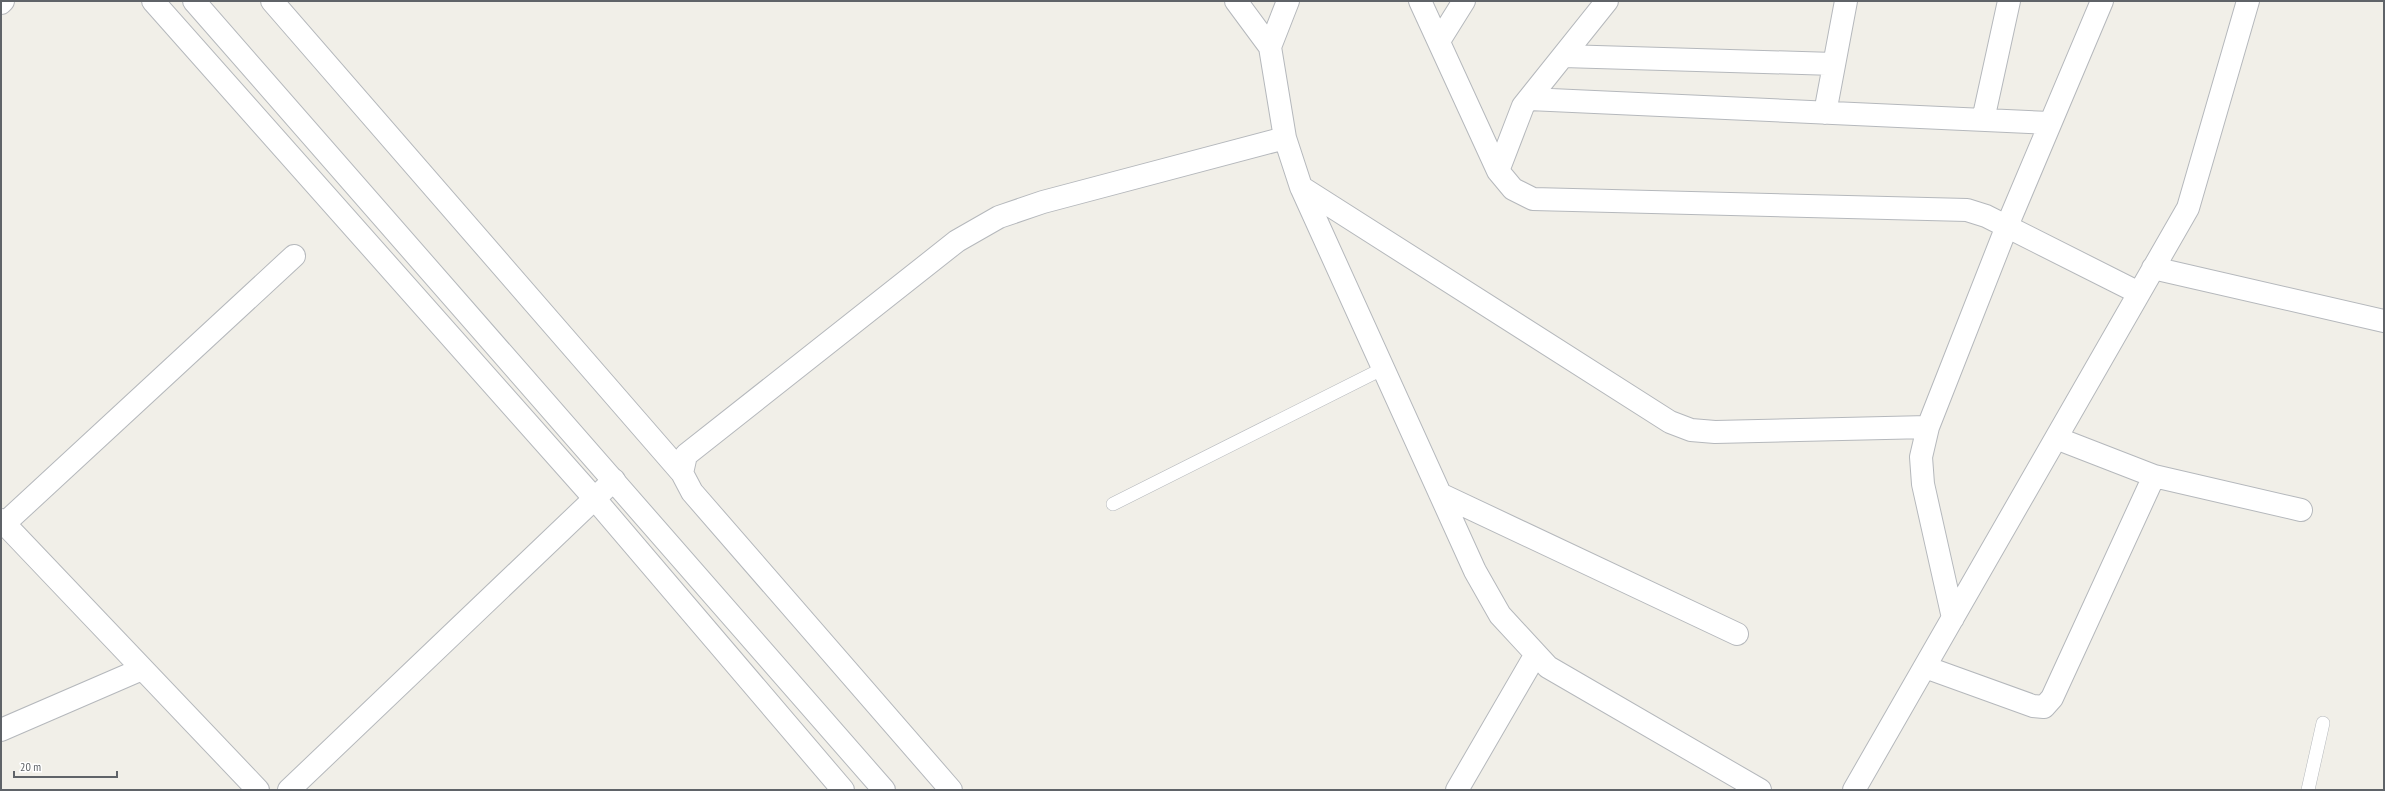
<svg xmlns="http://www.w3.org/2000/svg" width="2385" height="791" font-family="'PT Sans Narrow',sans-serif">
  <rect width="100%" height="100%" fill="#f1efe8"/>
  <g fill="none" stroke-linecap="round" stroke-linejoin="round">
    <g stroke="#b5b8bc" stroke-width="14">
      <path id="service" d="M1113,504L1384,368
        M2308,790L2323,723"/>
    </g>
    <g stroke="#b5b8bc" stroke-width="24">
      <path id="minor" d="M272,1L682,473
        M1236,1L1270,47L1285,138L1301,187L1475,571L1500,615L1548,667L1760,790
        M1420,1L1498,171L1513,189L1533,199L1967,210L1986,216L2139,293
        M1,3L3,1
        M1439,41L1464,1
        M1270,47L1288,1
        M1563,56L1834,64
        M1529,99L2050,123
        M1825,113L1846,1
        M1983,120L2009,1
        M1498,171L1523,106L1607,1
        M1301,187L1670,422L1691,430L1715,432L1928,427
        M2153,268L2384,321
        M2056,438L2154,476L2301,510
        M1440,494L1737,634
        M1,520L258,790
        M4,524L294,256
        M1953,618L1923,484L1921,457L1928,427L2007,226L2102,1
        M1925,667L2033,706L2044,707L2052,698L2154,476
        M1,730L142,669
        M289,790L614,480
        M951,790L692,492L682,473L686,455L957,241L999,217L1043,202L1285,138
        M1457,790L1536,654
        M1854,790L2188,208L2248,1"/>
    </g>
    <g stroke="#b5b8bc" stroke-width="24">
      <path id="tertiary" d="M153,1L594,498L843,790
        M194,1L884,790"/>
    </g>
    <use href="#service" stroke="#fff" stroke-width="13"/>
    <use href="#minor" stroke="#fff" stroke-width="22"/>
    <use href="#tertiary" stroke="#fff" stroke-width="22"/>
  </g>
  <rect width="2385" height="791" fill="none" stroke="#5f6368" stroke-width="4"/>
  <path d="M14 771v6h103v-6" fill="none" stroke="#5f6368" stroke-width="2"/>
  <text x="20" y="771" font-size="12" fill="#5f6368" stroke="#ffffff" stroke-width="3" paint-order="stroke">20 m</text>
</svg>
